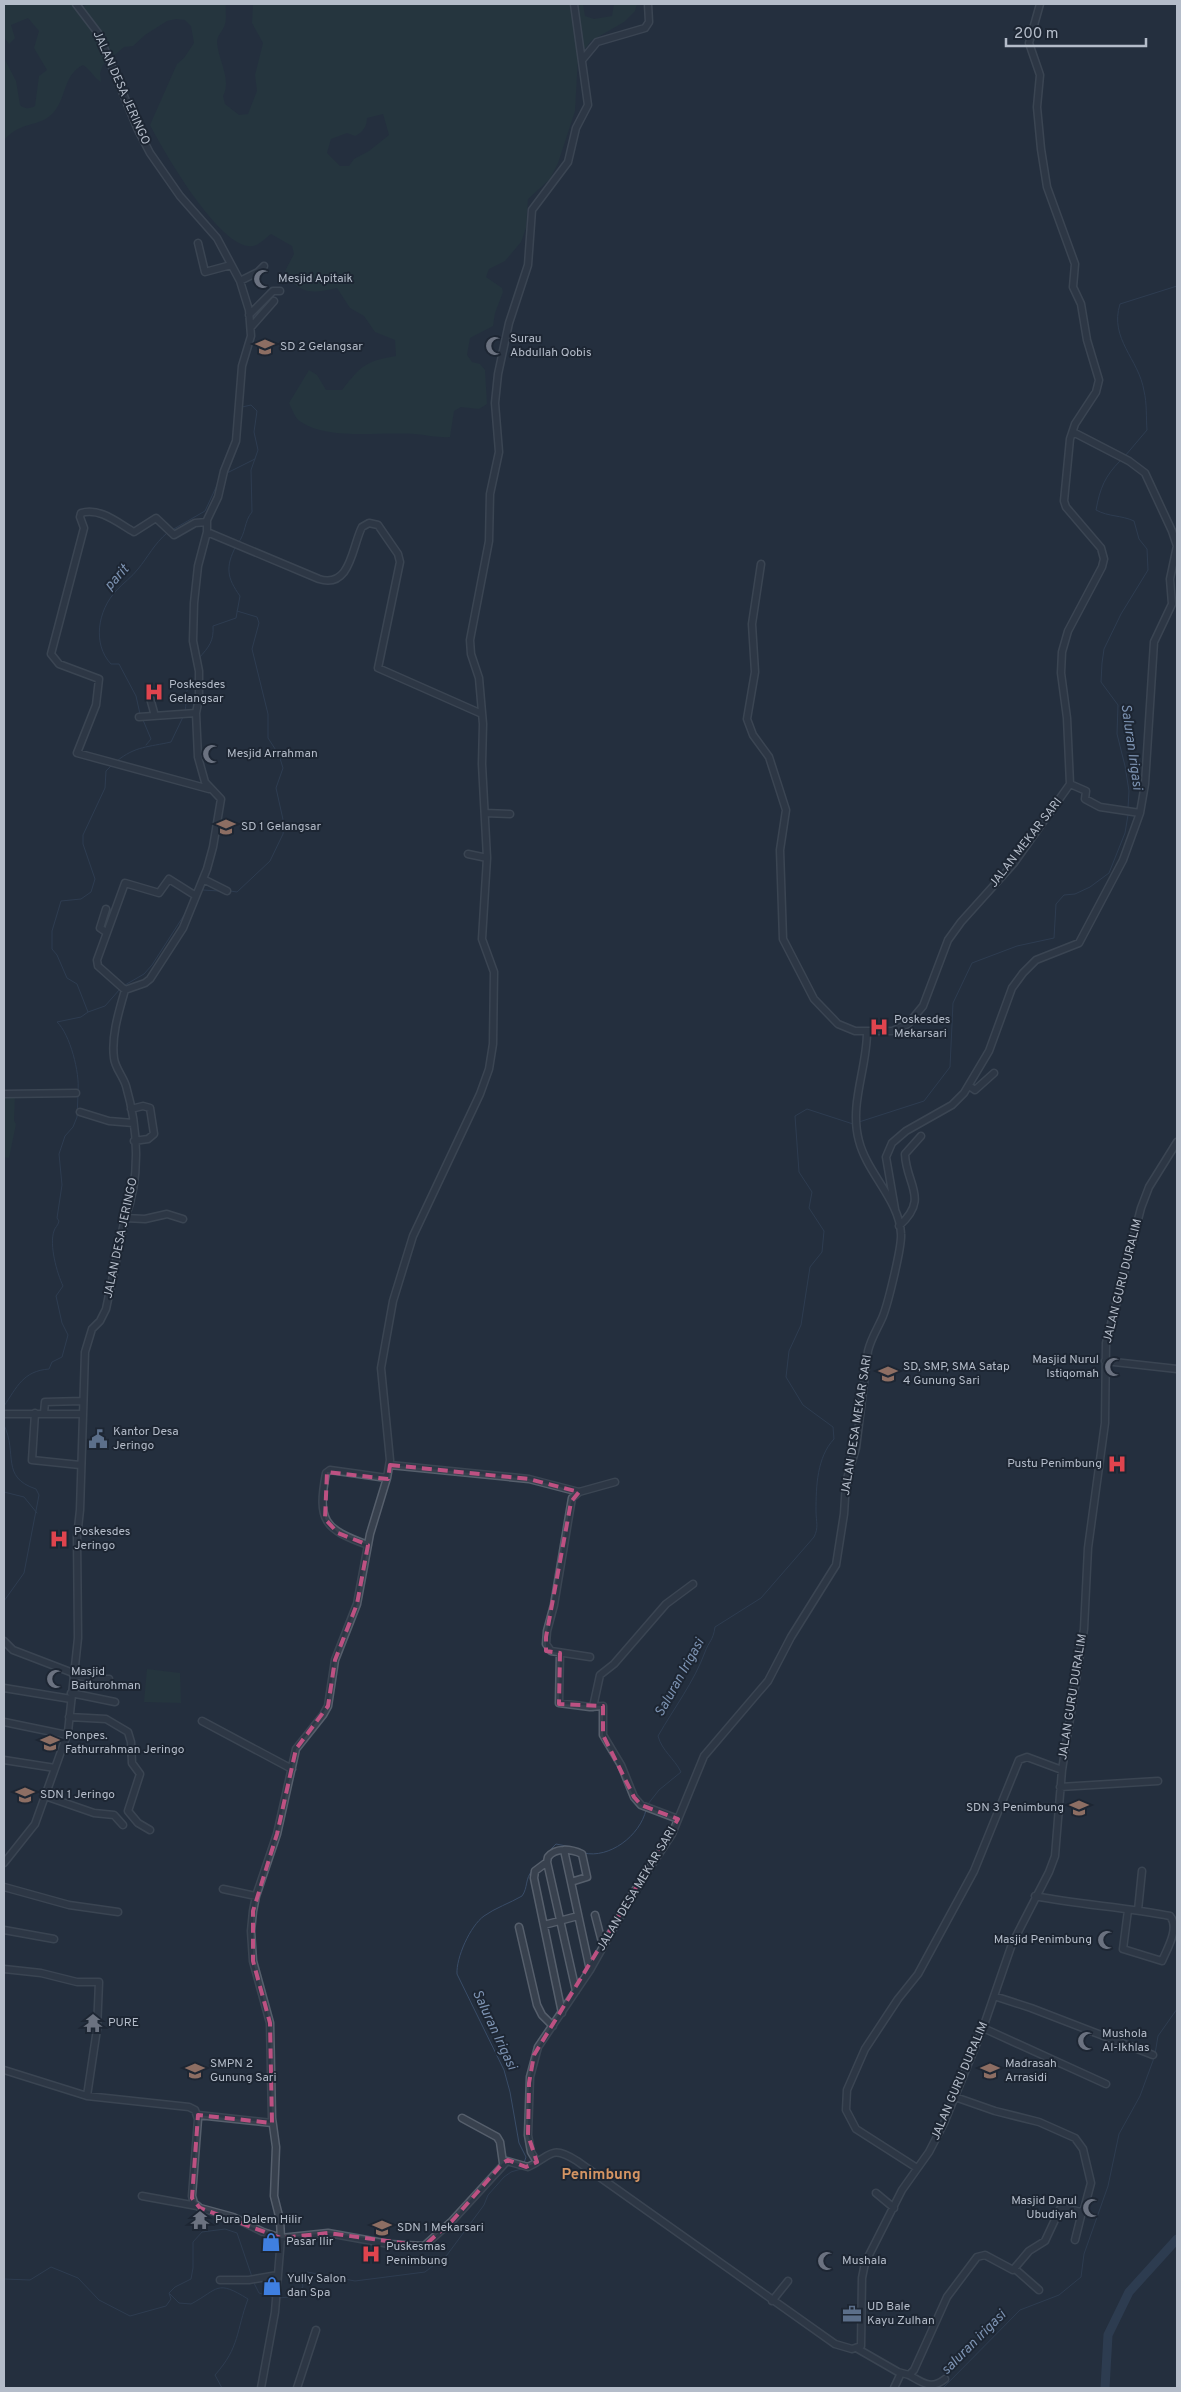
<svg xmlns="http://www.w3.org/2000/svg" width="1181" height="2392" font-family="Overpass,sans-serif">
  <rect width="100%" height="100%" fill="#242f3e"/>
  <path fill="#263c3f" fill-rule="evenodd" d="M4,4H72L85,6L87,4H226C225,10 227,18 225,24C224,30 217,35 217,42C218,60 232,79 223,96L225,104L239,115L248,114L257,91L255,75L263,43L252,23L253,4H583L585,16L594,19L612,16L614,4H637L635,11L624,22L591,41L578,58L575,111L558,163L550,179L528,199L526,228L521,242L505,261L489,269L486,277L502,288L503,292L495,313L493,326L470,338L467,355L472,362L480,364L485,370L487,404L479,409L461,407L454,411L450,437C438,438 427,435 415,434C382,431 330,441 301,422C295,419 292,409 289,403L309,370L317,375L326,390H342C361,366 365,361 396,356L395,340L375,332L364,316L350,308L337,288C310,294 304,294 283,275L294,254L292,246L271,234C264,239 257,248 248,246C216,242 164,152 150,125L177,64L184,58L194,43L191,26L185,20L176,19L167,21L145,35L133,46L124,47L103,65L100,73L101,82C93,77 91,70 83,65C62,75 67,101 51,115C38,127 21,121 4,140V58L16,81L20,105C24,109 30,109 35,106L39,76L47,70L34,48L39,31L28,18L11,25L15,38L9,44L4,37ZM383,114L389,135L369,151L354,159L349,166H340L327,153L331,139L347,133L355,136C363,132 367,126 367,118Z
    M4,1095H15L14,1121L16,1124L9,1158L4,1157Z
    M147,1669L180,1673L181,1703L144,1702Z"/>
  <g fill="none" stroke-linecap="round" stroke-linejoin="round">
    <path stroke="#394c67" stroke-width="1" d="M1125,456L1147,430C1146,417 1147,403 1144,391C1139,359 1109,339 1120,304L1177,286
      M1120,461C1105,476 1100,488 1096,510C1109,517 1121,515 1134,521L1139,539L1147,549L1148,570L1121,614L1104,649L1102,663L1101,682L1118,705L1117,734L1125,766L1129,791L1128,808
      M227,473L255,459
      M172,530L205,511L218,483
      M238,543C246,534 244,521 252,512L251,470L258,450L254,432L257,411L251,405L242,407
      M199,658C209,647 214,641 213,626L236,618L240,596C227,578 225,567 236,546
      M185,711C188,698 181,692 194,684L196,676
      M140,714L136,696L119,664H111C92,644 98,610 116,591C123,583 132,577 138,569C148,557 154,544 167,533
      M143,720L151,739L146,745
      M117,761C135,746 149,747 171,742L183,717
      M203,890L219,891
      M230,891L237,892L270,861L283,834L284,824L276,788L283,768L279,755L268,738V714L252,649L259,623L257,617L237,611
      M125,985L144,974L152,965L188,909
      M88,1012L105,1006L120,989
      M78,1091C80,1073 70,1034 57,1022L81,1017L88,1012L77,984L67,978L57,955L52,949V931L61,901L81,899L91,892L95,879L83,844V835L105,788L106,771L112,765
      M859,1122L924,1101L950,1067L953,1003L972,963L1017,946L1054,938L1056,904L1064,895L1075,894L1090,887L1109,873L1125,833L1128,815
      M4,1406C17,1387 23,1371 49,1369L52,1362L62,1357L68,1335L62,1323L56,1296L63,1286C57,1273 49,1245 54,1231C55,1227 58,1226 59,1221L57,1218L62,1185L59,1154L65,1136L73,1127L77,1117L78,1095
      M4,1425C18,1454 0,1477 36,1489L39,1495L24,1573L4,1601
      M4,1492L24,1497L37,1513
      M648,1804L659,1790L681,1772C674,1758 662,1751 658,1736C674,1708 694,1682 705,1652C709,1641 713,1641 715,1627L761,1598L814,1537C819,1527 816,1522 816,1511C816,1486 817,1457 834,1439L833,1427L803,1405L786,1377L789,1351L801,1325L810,1267L822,1252L824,1231L809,1208L812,1192L799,1172L795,1116L807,1109L853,1124
      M547,1853L556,1844L571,1847
      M584,1853C609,1859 640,1836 646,1810
      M1155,2054L1158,2036L1177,2009
      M524,2163L526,2157L519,2143L510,2092L504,2070L457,1974C456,1958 470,1926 484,1916C495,1908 510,1903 522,1896C528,1888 525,1878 532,1871
      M4,2279L30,2280L51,2267L78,2278L99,2300L130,2316L166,2306L171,2299L169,2293L175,2287L191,2279L193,2268V2242L202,2232L225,2229L237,2233L252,2277
      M253,2281L259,2293L274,2298
      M170,2294L179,2303L191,2304C219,2289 216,2279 248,2299C236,2331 240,2347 215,2375L222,2388
      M278,2298L290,2297L303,2287L301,2275L307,2272L355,2281L425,2272L447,2255L484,2205L488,2195L504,2177L511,2172L521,2169
      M943,2388L1020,2310L1059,2295L1081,2277L1084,2254L1108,2186L1119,2134L1140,2096L1154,2058"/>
    <path stroke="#394c67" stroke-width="9" d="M1105,2388L1108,2335L1129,2292L1177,2239"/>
    <g stroke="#565f6c" stroke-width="9">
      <path id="minor" d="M574,4L588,105L576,128L568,162L532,210L528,265L509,323L498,374L495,403L499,452L490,494L489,541L470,640L471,654L479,678L483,724L482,764L487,858L482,939L494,972L493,1044L489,1069L480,1094L413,1236L393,1301L381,1368L390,1460L387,1478L370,1534L357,1604L335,1660L328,1706L323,1715L296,1749L277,1834L256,1896L253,1911L251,1931L253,1961L270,2023L272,2118L276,2147L274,2196L280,2220L281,2238L328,2233L389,2244L424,2246L452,2221L507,2161L528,2167C552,2156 550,2144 577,2161L835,2344L852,2349L861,2346L862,2278L865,2263L902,2190L929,2152L944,2123L983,2028L1012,1944L1049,1872L1055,1856L1062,1770L1084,1629L1088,1548L1105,1423L1106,1343L1141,1208L1149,1187L1177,1142
        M583,59L597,42L645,28L649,22L648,4
        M198,243L205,272L231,265
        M240,281L258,272L264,266
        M249,315L273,291H280
        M251,327L274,301
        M1073,432L1129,461L1145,473L1172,531L1177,546L1170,579L1172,604L1154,642L1145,784L1140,813
        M207,522L195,523L174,535L156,518L134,532C118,523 100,507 81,513L80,517L84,528L51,654L59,664L99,679L96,705L77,753L209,789
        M207,532L319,579C351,589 352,546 362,527L369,523L378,525L398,554L400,562L378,668L482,714
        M761,564L752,624L755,672L747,719L753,735L769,757L786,810L780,850L783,939L814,999L838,1024L855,1031H892L908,1024L923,1006L948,940L961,922L1014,863L1070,784L1067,718L1061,673L1062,652L1068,631L1102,567L1104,559L1101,548L1066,507L1064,501L1070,439L1075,424L1096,392L1099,380L1087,340L1081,304L1073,287L1075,264L1047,187L1041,149L1037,107L1040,75L1029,43L1040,4
        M150,698L155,716
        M139,717L196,713
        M485,813L510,814
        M468,854L487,858
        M203,879L227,891
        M106,932L100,928L106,909
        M125,990L98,966L97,960L125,883L159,893L169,879L196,896
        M969,1086L975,1090L994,1073
        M4,1094L76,1093
        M131,1109L143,1106L150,1108L154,1134L148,1139L134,1141
        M80,1112L109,1121L133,1123
        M895,1209L886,1157L892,1143L906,1131L952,1105L964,1093L989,1051L1012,988L1023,973L1036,960L1079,943L1123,860L1140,813L1100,807L1085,799L1086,791L1070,784
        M125,1218L145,1219L167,1214L183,1219
        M899,1226C930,1198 906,1185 905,1154L921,1136
        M1105,1361L1177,1369
        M35,1413L32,1460L80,1465
        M44,1413L45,1402L82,1401
        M4,1414H82
        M390,1465L529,1479L579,1492
        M368,1545C324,1529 317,1521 326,1473L330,1470L387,1478
        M4,1641L13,1650L73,1673
        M560,1653L559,1703L590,1707L603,1706V1735L621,1765L634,1797L641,1805L678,1819
        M590,1657L551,1651L546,1644L547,1631L554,1605L572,1498L579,1492L615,1482
        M73,1675L94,1679H109
        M4,1688L71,1699
        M71,1693L115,1702
        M593,1707L600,1675L614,1664L666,1604L693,1584
        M69,1717L106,1719L128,1732L131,1742L132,1763L140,1774L128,1811L138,1823L150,1830
        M202,1721L292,1769
        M4,1722L67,1735
        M4,1760L55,1768
        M1060,1787L1158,1781
        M45,1796L94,1813L114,1815L123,1825
        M564,1850L571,1882
        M547,1862L576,1991
        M4,1863L35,1824L68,1732L78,1638L77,1537L80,1510L85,1352L92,1329L100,1321L106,1309L125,1218C141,1178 138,1127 126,1086C123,1076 115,1068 114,1058C111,1036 119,1011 125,990L145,983L150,979L183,928L207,869L213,847L221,799L205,782L198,757L196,713L199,698V671L193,641L194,603L198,566L207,532V520L218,497L224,471L236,441L242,366L251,336L249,310L240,281L217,238L180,196L150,153L138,130L98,33L76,4
        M4,1887L69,1905L118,1912
        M223,1889L256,1896
        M1035,1896C1080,1905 1125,1907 1170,1916C1180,1928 1167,1949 1162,1961L1123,1949L1128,1910
        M1138,1910L1142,1871
        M595,1915L603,1946
        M544,1925L578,1916
        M519,1927L537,2005L542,2015L553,2026
        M4,1930L54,1939
        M4,1969L41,1973L77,1982H99L97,2029L87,2096
        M994,1996L1031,2008L1153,2055
        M562,2013L534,1878L535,1871L547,1862L548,1857C556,1847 571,1849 582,1854L587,1877L571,1882L590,1970
        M983,2028L1106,2084
        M4,2070L87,2096L189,2107L195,2110L198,2119L192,2196L194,2203L200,2208L233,2217L263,2232L281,2238L275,2312L261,2388
        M198,2115L272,2123
        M462,2118L497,2137L500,2142L503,2163
        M537,2162L531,2152L528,2135L530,2077L538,2047L590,1970L632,1895L672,1834L704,1756L768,1681L791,1637L836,1565L844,1514L846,1482L856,1448L868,1351C871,1338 878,1328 883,1316C888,1303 902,1247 901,1234C900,1201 867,1173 859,1141C849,1104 867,1069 867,1032
        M917,2168L856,2129L846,2110L847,2090L865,2049L898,1999L918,1974L974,1871L1019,1760L1027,1757L1062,1770
        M876,2193L894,2208
        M142,2196L197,2206
        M1075,2240L1082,2212
        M1015,2269L1039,2290
        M220,2280H249L278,2275
        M772,2301L788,2281
        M858,2349L898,2372L909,2375L914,2370L947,2297L977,2257L985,2255L1013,2270L1029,2251L1045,2241L1060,2209L1065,2208L1081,2212L1084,2209L1091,2183L1083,2149L1075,2138L1039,2122L995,2111L955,2097
        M909,2375C923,2383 931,2390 945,2379
        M297,2388L316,2330
        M894,2388L901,2373"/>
    </g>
    <use href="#minor" stroke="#38414e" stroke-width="6"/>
  </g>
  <path d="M0 0H1181V2392H0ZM390,1465L529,1479L579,1492L571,1502L546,1637V1651L560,1653L559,1704L603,1706V1735L634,1797L641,1805L678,1819L534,2055L529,2083L528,2135L537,2162L526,2167L508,2160L503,2163L452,2221L424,2246L328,2233L281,2238L200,2208L192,2198L198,2115L272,2123L270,2023L253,1961V1911L277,1834L296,1749L328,1706L335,1660L357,1604L368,1545L338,1533L325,1519L327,1472L388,1479Z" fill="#242f3e" fill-opacity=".55" fill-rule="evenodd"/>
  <path fill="none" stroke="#bd5182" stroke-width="4" stroke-dasharray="10 6" stroke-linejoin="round" d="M390,1465L529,1479L579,1492L571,1502L546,1637V1651L560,1653L559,1704L603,1706V1735L634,1797L641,1805L678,1819L534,2055L529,2083L528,2135L537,2162L526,2167L508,2160L503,2163L452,2221L424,2246L328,2233L281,2238L200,2208L192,2198L198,2115L272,2123L270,2023L253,1961V1911L277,1834L296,1749L328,1706L335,1660L357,1604L368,1545L338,1533L325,1519L327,1472L388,1479Z"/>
  <defs>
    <g id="mosque-bare" transform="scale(1.5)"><path d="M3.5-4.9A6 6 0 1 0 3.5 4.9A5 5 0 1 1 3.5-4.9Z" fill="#6b7280" stroke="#1d2633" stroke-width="2.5" paint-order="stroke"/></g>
    <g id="school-bare" transform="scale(1.5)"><path d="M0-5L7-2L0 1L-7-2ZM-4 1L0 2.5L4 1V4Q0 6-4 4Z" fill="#8d6e63" stroke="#1d2633" stroke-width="2.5" paint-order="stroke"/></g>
    <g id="hospital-bare" transform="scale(1.5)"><path d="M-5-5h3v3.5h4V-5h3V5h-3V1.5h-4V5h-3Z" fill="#e0444e" stroke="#1d2633" stroke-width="2.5" paint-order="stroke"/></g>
    <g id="civic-bare" transform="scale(1.5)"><path d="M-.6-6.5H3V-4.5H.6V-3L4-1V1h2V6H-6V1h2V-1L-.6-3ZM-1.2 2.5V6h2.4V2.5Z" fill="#5c6f8a" stroke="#1d2633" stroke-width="2.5" paint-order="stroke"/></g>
    <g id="temple-bare" transform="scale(1.5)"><path d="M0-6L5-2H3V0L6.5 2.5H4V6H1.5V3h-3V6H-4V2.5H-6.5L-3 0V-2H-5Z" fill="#6b7280" stroke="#1d2633" stroke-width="2.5" paint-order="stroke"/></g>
    <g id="shop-bare" transform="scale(1.5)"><path d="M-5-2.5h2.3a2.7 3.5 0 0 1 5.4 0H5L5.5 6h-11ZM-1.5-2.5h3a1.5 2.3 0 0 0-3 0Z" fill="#3f7fe0" stroke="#1d2633" stroke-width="2.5" paint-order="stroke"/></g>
    <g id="office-bare" transform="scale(1.5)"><path d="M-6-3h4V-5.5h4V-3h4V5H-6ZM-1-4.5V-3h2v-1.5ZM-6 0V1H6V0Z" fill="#5c6f8a" stroke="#1d2633" stroke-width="2.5" paint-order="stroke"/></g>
  </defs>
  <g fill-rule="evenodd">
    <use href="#mosque-bare" x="263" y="279"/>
    <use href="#mosque-bare" x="495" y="346"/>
    <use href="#school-bare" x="265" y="347"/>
    <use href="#hospital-bare" x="154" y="692"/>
    <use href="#mosque-bare" x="212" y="754"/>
    <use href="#school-bare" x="226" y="827"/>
    <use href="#hospital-bare" x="879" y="1027"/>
    <use href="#mosque-bare" x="1114" y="1367"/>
    <use href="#school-bare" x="888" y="1374"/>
    <use href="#civic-bare" x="98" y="1439"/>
    <use href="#hospital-bare" x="1117" y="1464"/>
    <use href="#hospital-bare" x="59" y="1539"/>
    <use href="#mosque-bare" x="56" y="1679"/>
    <use href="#school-bare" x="50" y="1743"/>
    <use href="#school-bare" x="25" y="1795"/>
    <use href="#school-bare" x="1079" y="1808"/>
    <use href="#mosque-bare" x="1107" y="1940"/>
    <use href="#temple-bare" x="93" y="2023"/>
    <use href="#mosque-bare" x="1087" y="2041"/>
    <use href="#school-bare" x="195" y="2071"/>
    <use href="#school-bare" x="990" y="2071"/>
    <use href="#mosque-bare" x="1092" y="2208"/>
    <use href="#temple-bare" x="200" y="2220"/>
    <use href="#school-bare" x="382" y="2228"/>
    <use href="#shop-bare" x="271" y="2242"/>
    <use href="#hospital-bare" x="371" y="2254"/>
    <use href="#mosque-bare" x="827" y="2261"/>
    <use href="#shop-bare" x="272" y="2286"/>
    <use href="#office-bare" x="852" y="2314"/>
  </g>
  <g text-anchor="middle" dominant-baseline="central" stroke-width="4" stroke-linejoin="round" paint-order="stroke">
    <g font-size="12" fill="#b4bcc9" stroke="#1d2633">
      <text transform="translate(121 88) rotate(66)">JALAN DESA JERINGO</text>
      <text transform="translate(1026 843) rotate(-52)">JALAN MEKAR SARI</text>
      <text transform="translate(121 1238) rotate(-78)">JALAN DESA JERINGO</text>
      <text transform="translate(1123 1281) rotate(-76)">JALAN GURU DURALIM</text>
      <text transform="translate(857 1425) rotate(-81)">JALAN DESA MEKAR SARI</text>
      <text transform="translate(1073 1697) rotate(-81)">JALAN GURU DURALIM</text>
      <text transform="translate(637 1889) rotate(-59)">JALAN DESA MEKAR SARI</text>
      <text transform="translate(960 2081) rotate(-67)">JALAN GURU DURALIM</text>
    </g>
    <g font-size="12" fill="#b4bcc9" stroke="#1d2633" text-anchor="start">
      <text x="278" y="279">Mesjid Apitaik</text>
      <text x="510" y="339">Surau<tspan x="510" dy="14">Abdullah Qobis</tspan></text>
      <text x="280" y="347">SD 2 Gelangsar</text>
      <text x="169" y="685">Poskesdes<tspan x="169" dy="14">Gelangsar</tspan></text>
      <text x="227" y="754">Mesjid Arrahman</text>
      <text x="241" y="827">SD 1 Gelangsar</text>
      <text x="894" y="1020">Poskesdes<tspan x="894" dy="14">Mekarsari</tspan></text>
      <text x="1099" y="1360" text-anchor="end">Masjid Nurul<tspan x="1099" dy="14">Istiqomah</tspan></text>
      <text x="903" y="1367">SD, SMP, SMA Satap<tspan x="903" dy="14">4 Gunung Sari</tspan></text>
      <text x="113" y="1432">Kantor Desa<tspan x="113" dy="14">Jeringo</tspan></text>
      <text x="1102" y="1464" text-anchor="end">Pustu Penimbung</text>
      <text x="74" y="1532">Poskesdes<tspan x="74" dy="14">Jeringo</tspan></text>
      <text x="71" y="1672">Masjid<tspan x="71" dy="14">Baiturohman</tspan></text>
      <text x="65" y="1736">Ponpes.<tspan x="65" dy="14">Fathurrahman Jeringo</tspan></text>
      <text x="40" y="1795">SDN 1 Jeringo</text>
      <text x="1064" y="1808" text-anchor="end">SDN 3 Penimbung</text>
      <text x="1092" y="1940" text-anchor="end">Masjid Penimbung</text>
      <text x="108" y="2023">PURE</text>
      <text x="1102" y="2034">Mushola<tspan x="1102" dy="14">Al-Ikhlas</tspan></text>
      <text x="210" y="2064">SMPN 2<tspan x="210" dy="14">Gunung Sari</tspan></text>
      <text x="1005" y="2064">Madrasah<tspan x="1005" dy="14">Arrasidi</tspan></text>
      <text x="1077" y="2201" text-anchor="end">Masjid Darul<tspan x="1077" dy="14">Ubudiyah</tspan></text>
      <text x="215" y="2220">Pura Dalem Hilir</text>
      <text x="397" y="2228">SDN 1 Mekarsari</text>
      <text x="286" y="2242">Pasar Ilir</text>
      <text x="386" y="2247">Puskesmas<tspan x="386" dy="14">Penimbung</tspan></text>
      <text x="842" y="2261">Mushala</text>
      <text x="287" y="2279">Yully Salon<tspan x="287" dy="14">dan Spa</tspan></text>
      <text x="867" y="2307">UD Bale<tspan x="867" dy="14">Kayu Zulhan</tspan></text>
    </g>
    <g font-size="14" font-style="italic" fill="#7c92b1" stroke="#1d2633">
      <text transform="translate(117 578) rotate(-48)">parit</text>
      <text transform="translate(1131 747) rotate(82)">Saluran Irigasi</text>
      <text transform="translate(680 1678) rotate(-61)">Saluran Irigasi</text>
      <text transform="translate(494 2030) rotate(65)">Saluran Irigasi</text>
      <text transform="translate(974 2343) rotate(-45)">saluran irigasi</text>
    </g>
    <g font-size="15" font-weight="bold" fill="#d59563" stroke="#1d2633">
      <text x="601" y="2175">Penimbung</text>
    </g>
  </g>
  <rect width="1181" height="2392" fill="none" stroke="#b4bcc9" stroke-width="10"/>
  <path d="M1006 38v8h140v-8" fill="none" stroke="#b4bcc9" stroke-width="2.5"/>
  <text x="1014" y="38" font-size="15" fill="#b4bcc9" stroke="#1d2633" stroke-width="4" paint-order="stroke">200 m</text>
</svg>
